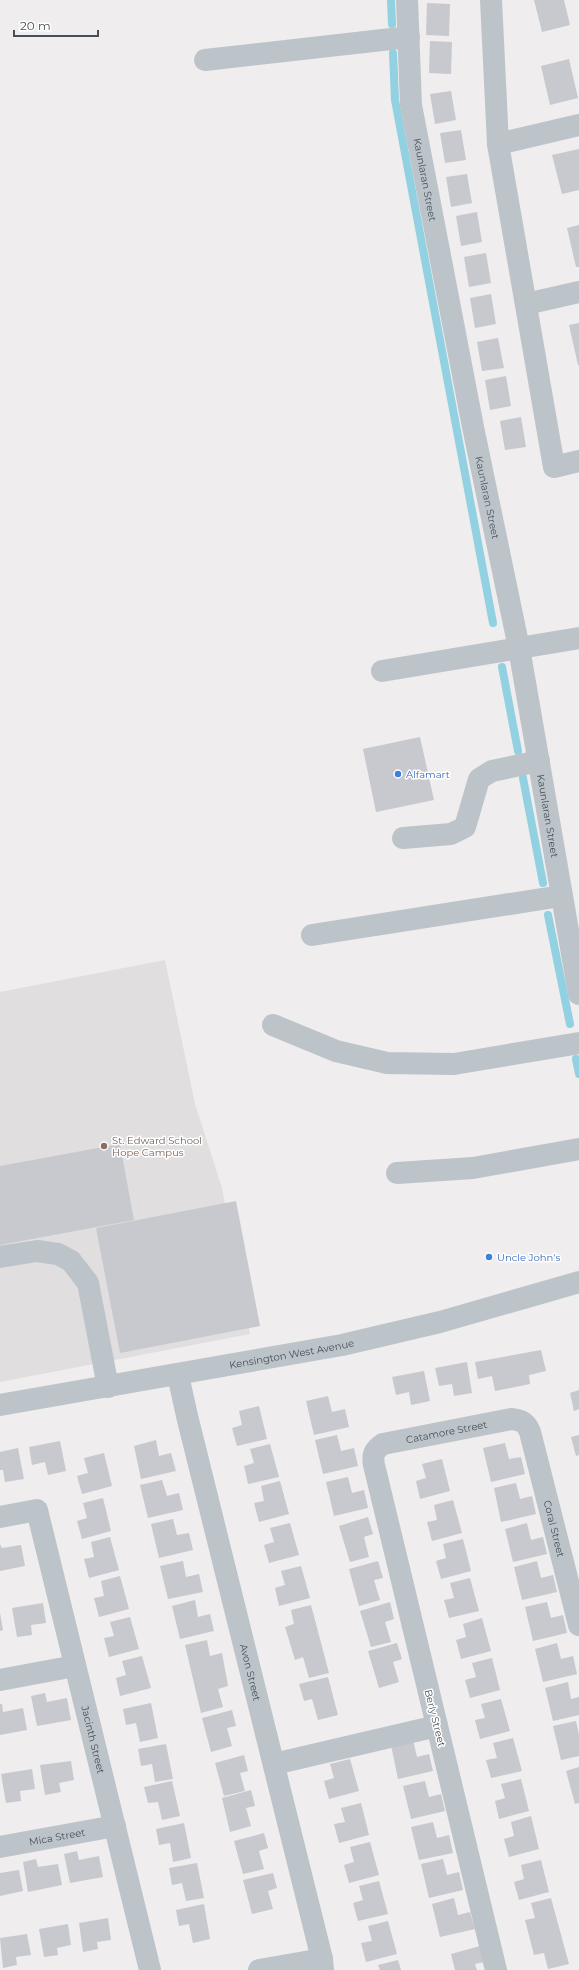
<svg xmlns="http://www.w3.org/2000/svg" width="579" height="1970" font-family="Montserrat,sans-serif">
  <rect width="100%" height="100%" fill="#efeded"/>
  <path fill="#e0dede" d="M165,960L195,1104L222,1188L250,1334L0,1382V992Z"/>
  <g fill="none" stroke-linecap="round" stroke-linejoin="round">
    <path stroke="#91d1e1" stroke-width="8" d="M391,0L392,24
      M393,53L395,100L493,623
      M502,667L518,751
      M523,778L543,883
      M548,915L570,1024
      M576,1059L579,1074"/>
  </g>
  <path fill="#c7c9cf" d="M534,0H564L570,25L542,32Z
    M427,3L450,4L449,36L426,35Z
    M430,41L452,42L451,74L429,73Z
    M569,59L578,98L550,105L541,66Z
    M451,91L456,120L435,124L430,94Z
    M461,130L466,160L445,163L440,133Z
    M579,149V190L562,194L552,155Z
    M467,174L472,203L451,207L446,177Z
    M477,212L482,242L461,246L456,216Z
    M579,225V267H576L567,228Z
    M486,253L491,283L469,287L464,257Z
    M491,294L496,324L475,328L470,298Z
    M579,323V365H578L569,325Z
    M498,338L504,368L482,371L477,342Z
    M506,376L511,406L490,410L485,380Z
    M521,417L526,447L505,450L500,421Z
    M420,737L434,800L376,812L363,749Z
    M120,1144L134,1220L0,1245V1166Z
    M236,1201L260,1326L120,1353L96,1228Z
    M541,1350L546,1371L529,1375L530,1384L495,1391L492,1376L478,1379L475,1362Z
    M467,1362L472,1393L454,1396L452,1384L439,1386L435,1368Z
    M424,1371L430,1401L411,1405L409,1392L396,1395L392,1377Z
    M579,1390V1409L574,1411L570,1393Z
    M328,1396L332,1412L345,1409L349,1427L314,1435L306,1401Z
    M259,1406L267,1439L237,1446L232,1428L242,1425L239,1411Z
    M337,1435L341,1451L354,1448L358,1466L323,1474L315,1440Z
    M579,1435V1455L576,1456L571,1437Z
    M156,1440L159,1456L171,1453L176,1471L141,1479L134,1446Z
    M60,1441L66,1471L48,1475L45,1462L32,1465L29,1447Z
    M505,1443L509,1459L521,1457L525,1474L491,1482L483,1448Z
    M270,1444L279,1477L248,1484L244,1466L254,1463L250,1449Z
    M18,1448L24,1479L5,1482L3,1470H0V1452Z
    M104,1453L112,1486L82,1494L77,1476L88,1473L84,1458Z
    M442,1459L450,1491L420,1499L416,1481L426,1478L422,1464Z
    M348,1477L352,1493L364,1490L368,1508L334,1516L326,1482Z
    M162,1480L167,1496L179,1493L183,1510L148,1518L140,1485Z
    M280,1481L289,1514L259,1522L254,1503L264,1501L261,1486Z
    M516,1483L520,1499L532,1496L536,1514L501,1522L494,1488Z
    M103,1498L111,1531L82,1539L77,1521L87,1518L83,1503Z
    M453,1500L462,1533L432,1541L427,1522L437,1520L434,1505Z
    M368,1517L373,1534L364,1537L369,1557L350,1562L339,1526Z
    M173,1519L177,1535L189,1533L193,1550L159,1558L151,1524Z
    M290,1523L299,1555L269,1563L264,1545L274,1542L270,1528Z
    M527,1523L531,1540L543,1537L547,1554L513,1562L505,1529Z
    M110,1537L119,1570L89,1578L84,1559L94,1557L91,1542Z
    M463,1539L471,1571L441,1579L436,1561L446,1558L443,1544Z
    M0,1544L2,1548L21,1545L25,1566L0,1571Z
    M183,1561L186,1577L199,1574L203,1592L168,1599L160,1566Z
    M378,1561L383,1578L374,1580L380,1600L359,1606L349,1569Z
    M537,1561L541,1578L553,1575L557,1592L522,1600L514,1567Z
    M301,1566L310,1598L279,1606L275,1588L285,1585L281,1571Z
    M120,1576L129,1609L99,1617L94,1598L104,1596L101,1581Z
    M470,1578L479,1611L449,1618L444,1600L454,1598L450,1583Z
    M195,1600L198,1617L210,1614L214,1631L180,1639L172,1606Z
    M390,1602L394,1619L385,1622L391,1642L371,1647L360,1611Z
    M547,1602L551,1618L563,1615L567,1633L533,1641L525,1607Z
    M43,1603L46,1623L31,1625L32,1635L17,1637L12,1608Z
    M311,1605L329,1673L309,1678L303,1657L295,1660L285,1627L294,1624L291,1610Z
    M0,1613L3,1630L0,1631Z
    M130,1617L139,1649L109,1657L104,1638L114,1636L110,1622Z
    M482,1618L491,1651L461,1659L456,1640L466,1637L463,1624Z
    M207,1640L210,1656L222,1653L228,1686L218,1689L223,1707L201,1713L185,1645Z
    M397,1643L402,1659L393,1662L399,1682L379,1688L368,1651Z
    M557,1643L561,1659L573,1656L577,1674L543,1682L535,1649Z
    M142,1656L151,1688L120,1696L116,1678L126,1675L122,1661Z
    M492,1658L500,1690L470,1698L465,1680L476,1677L472,1663Z
    M328,1677L338,1715L318,1720L312,1699L304,1701L299,1684Z
    M568,1682L571,1699L579,1697V1715L553,1721L545,1688Z
    M45,1693L47,1702L67,1698L71,1720L37,1726L31,1696Z
    M501,1699L510,1731L480,1739L475,1720L485,1718L481,1704Z
    M151,1703L158,1738L140,1742L136,1723L126,1725L123,1709Z
    M0,1704H2L3,1712L23,1708L27,1730L0,1735Z
    M232,1710L236,1726L227,1728L232,1746L211,1752L202,1718Z
    M576,1721L579,1735V1756L561,1760L553,1726Z
    M513,1738L522,1771L491,1778L486,1760L497,1758L493,1743Z
    M413,1740L417,1757L429,1754L433,1771L398,1779L391,1745Z
    M166,1744L173,1779L155,1782L152,1764L141,1766L138,1749Z
    M244,1755L248,1771L240,1773L245,1791L224,1796L215,1763Z
    M350,1759L359,1791L329,1799L324,1781L334,1778L330,1764Z
    M71,1761L74,1780L59,1783L61,1792L45,1795L40,1765Z
    M579,1767V1803L575,1804L566,1771Z
    M32,1769L35,1789L20,1791L21,1801L6,1803L1,1774Z
    M521,1779L529,1811L499,1819L495,1801L505,1798L501,1784Z
    M172,1781L180,1816L162,1820L158,1802L148,1803L144,1787Z
    M425,1781L429,1797L441,1794L445,1811L411,1819L403,1786Z
    M251,1790L255,1806L246,1808L251,1826L230,1832L222,1798Z
    M361,1803L369,1835L339,1843L334,1824L345,1822L341,1808Z
    M531,1816L539,1849L509,1857L504,1839L514,1836L511,1822Z
    M433,1822L437,1838L449,1835L453,1853L419,1860L411,1827Z
    M184,1823L191,1858L173,1862L170,1843L159,1845L156,1829Z
    M264,1833L268,1848L259,1851L264,1869L243,1874L234,1841Z
    M370,1842L379,1875L349,1883L344,1865L354,1862L350,1847Z
    M77,1851L79,1860L99,1856L103,1877L70,1883L64,1854Z
    M36,1859L38,1867L58,1864L62,1885L28,1892L23,1862Z
    M443,1859L447,1875L459,1872L463,1890L429,1898L421,1864Z
    M541,1860L549,1892L519,1900L514,1882L524,1879L521,1865Z
    M197,1863L204,1898L186,1901L182,1883L172,1885L169,1868Z
    M19,1870L23,1891L0,1896V1873Z
    M273,1873L277,1888L268,1891L273,1909L252,1914L243,1880Z
    M379,1881L388,1914L358,1921L353,1903L363,1900L359,1886Z
    M454,1898L458,1915L470,1912L475,1929L440,1937L432,1904Z
    M551,1898L569,1964L548,1969L544,1953L534,1955L525,1920L535,1918L531,1903Z
    M204,1904L210,1939L193,1943L189,1924L179,1926L176,1910Z
    M108,1918L111,1940L97,1942L98,1949L83,1952L79,1923Z
    M388,1921L397,1954L366,1962L361,1943L372,1941L368,1926Z
    M68,1924L71,1945L57,1948L58,1955L44,1957L39,1929Z
    M27,1934L31,1955L16,1957L17,1965L3,1968L0,1938Z
    M480,1946L484,1962L475,1964L477,1970H455L451,1954Z
    M398,1960L401,1970H380L378,1965Z"/>
  <g fill="none" stroke-linecap="round" stroke-linejoin="round">
    <g stroke="#bcc4ca" stroke-width="22">
      <path id="s1" d="M407,0L411,105L473,427L519,648L579,994"/>
      <path d="M491,0L498,144L554,467L579,461"/>
      <path d="M205,60L409,37"/>
      <path d="M498,144L579,125"/>
      <path d="M526,304L579,292"/>
      <path d="M382,671L579,638"/>
      <path d="M403,838L451,834L465,827L479,779L492,771L539,761"/>
      <path d="M312,935L561,896"/>
      <path d="M273,1025L336,1051L387,1063L454,1064L579,1043"/>
      <path d="M397,1173L473,1168L579,1149"/>
      <path d="M0,1257L37,1251L58,1254L71,1261L88,1283L108,1387"/>
      <path id="s2" d="M178,1375L187,1416L322,1959L323,1970"/>
      <path id="s3" d="M0,1405L342,1345L440,1322L579,1282"/>
      <path id="s4" d="M0,1517L37,1510L150,1970"/>
      <path d="M0,1680L75,1666"/>
      <path d="M274,1764L437,1726"/>
      <path id="s5" d="M0,1847L115,1826"/>
      <path d="M259,1970L322,1959"/>
      <path id="s6" d="M496,1970L374,1465C372,1455 374,1450 383,1444L511,1419C521,1420 526,1422 530,1432L579,1625"/>
    </g>
  </g>
  <g fill="#3f7fe0" stroke="#fff" stroke-width="1.5">
    <circle cx="398" cy="774" r="4"/>
    <circle cx="489" cy="1257" r="4"/>
  </g>
  <circle fill="#8d6e63" stroke="#fff" stroke-width="1.5" cx="104" cy="1146" r="4"/>
  <g text-anchor="middle" dominant-baseline="central" stroke-width="3" stroke-linejoin="round" paint-order="stroke">
    <g font-size="10" fill="#475058" stroke="#fff">
      <text stroke="none"><textPath href="#s1" startOffset="181">Kaunlaran Street</textPath></text>
      <text stroke="none"><textPath href="#s1" startOffset="505">Kaunlaran Street</textPath></text>
      <text stroke="none"><textPath href="#s1" startOffset="829">Kaunlaran Street</textPath></text>
      <text stroke="none"><textPath href="#s3" startOffset="296">Kensington West Avenue</textPath></text>
      <text stroke="none"><textPath href="#s6" startOffset="609">Catamore Street</textPath></text>
      <text stroke="none"><textPath href="#s6" startOffset="799">Coral Street</textPath></text>
      <text stroke="none"><textPath href="#s2" startOffset="306">Avon Street</textPath></text>
      <text transform="translate(435 1718) rotate(76)">Berly Street</text>
      <text stroke="none"><textPath href="#s4" startOffset="274">Jacinth Street</textPath></text>
      <text stroke="none"><textPath href="#s5" startOffset="58">Mica Street</textPath></text>
    </g>
    <g font-size="10" fill="#366cbe" stroke="#fff" text-anchor="start">
      <text x="406" y="774">Alfamart</text>
      <text x="497" y="1257">Uncle John's</text>
    </g>
    <g font-size="10" fill="#785e54" stroke="#fff" text-anchor="start">
      <text x="112" y="1140">St. Edward School<tspan x="112" dy="12">Hope Campus</tspan></text>
    </g>
  </g>
  <path d="M14 30v6h84v-6" fill="none" stroke="#475058" stroke-width="2"/>
  <text x="20" y="30" font-size="12" fill="#475058" stroke="#ffffff" stroke-width="3" paint-order="stroke">20 m</text>
</svg>
